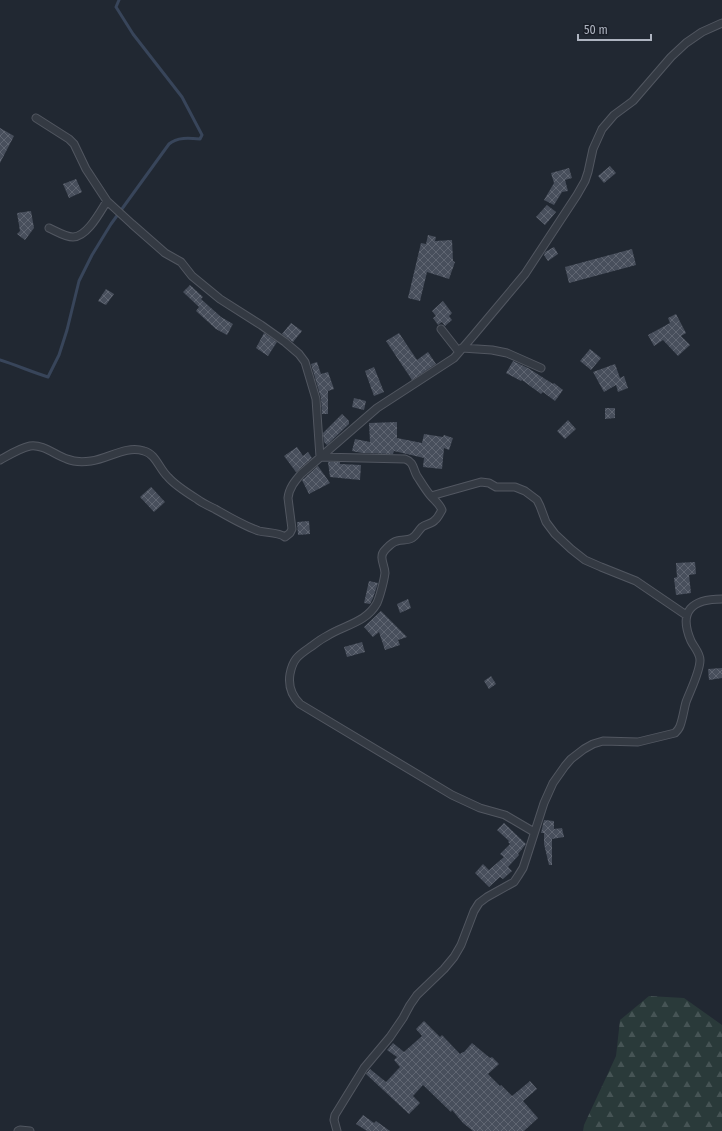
<svg xmlns="http://www.w3.org/2000/svg" width="722" height="1131" font-family="'Fira Sans Condensed',sans-serif">
  <defs>
    <pattern id="forest-firs" width="22" height="20" patternUnits="userSpaceOnUse"><rect width="22" height="20" fill="#2a3a3a"/><path d="M5 1l3.5 6h-7zM16 11l3.5 6h-7z" fill="#465455"/></pattern>
    <pattern id="building-cross-hatch" width="8" height="8" patternUnits="userSpaceOnUse"><rect width="8" height="8" fill="#484f5c"/><path d="M0 0l8 8M0 8l8-8" fill="none" stroke="#606672"/></pattern>
  </defs>
  <rect width="100%" height="100%" fill="#212832"/>
  <path fill="url(#forest-firs)" d="M649,996L684,998L722,1025V1131H583L584,1125L616,1056L620,1020Z"/>
  <g fill="none" stroke-linecap="round" stroke-linejoin="round">
    <path stroke="#38455a" stroke-width="3" d="M0,360C16,365 32,372 48,377L59,355L67,330L79,281L92,255L111,224L169,144C177,137 189,138 200,139L202,135L182,97L133,34L116,7L119,0"/>
  </g>
  <path fill="url(#building-cross-hatch)" d="M0,128L14,136L0,163Z
    M610,166L616,173L604,183L598,176Z
    M569,168L572,178L565,180L568,191L562,192L554,205L544,200L554,183L551,173Z
    M76,179L82,192L69,198L63,184Z
    M547,205L556,212L545,225L536,217Z
    M31,211L34,228L25,240L17,234L20,231L17,213Z
    M428,235L436,237L435,241L452,240L453,261L455,262L449,279L427,272L420,301L408,298L421,243L426,244Z
    M554,247L558,254L548,261L544,255L545,252Z
    M632,249L636,265L569,283L565,267Z
    M190,285L203,297L201,299L221,317L233,324L227,335L216,329L196,311L199,307L183,292Z
    M106,289L114,294L106,305L98,301Z
    M443,301L452,313L449,316L452,320L445,326L442,322L438,325L433,318L436,316L432,311Z
    M676,314L686,333L681,336L690,345L678,356L663,340L654,346L648,335L670,323L668,318Z
    M291,323L302,331L293,342L282,334Z
    M264,333L277,342L268,356L256,348Z
    M399,333L417,360L428,352L436,364L412,380L386,341Z
    M590,349L601,358L591,370L580,361Z
    M513,361L528,368L553,384L554,383L563,390L555,401L543,392L541,394L522,380L521,381L506,373Z
    M317,362L321,374L328,372L334,389L328,391V414H322L321,398L311,364Z
    M615,364L620,378L624,376L628,388L618,392L616,385L604,392L593,372Z
    M374,367L384,392L374,396L365,371Z
    M354,398L366,401L364,410L352,407Z
    M605,408H615V418L605,419Z
    M342,414L349,421V424L327,445L324,442L323,433Z
    M568,420L576,429L565,439L557,431Z
    M397,422V438L422,443L424,434L443,437L444,435L453,438L449,450L444,448L442,469L423,467L424,458L394,451L393,454L362,453L352,451L355,439L370,442L369,423Z
    M297,447L303,456L308,452L312,458L296,472L284,456Z
    M328,462H340V464L361,465L360,480L330,477Z
    M318,466L330,483L309,494L302,480Z
    M151,487L165,502L154,512L140,497Z
    M309,521L310,534L298,535L297,522Z
    M695,562L696,574L689,575L691,593L676,595L674,578L677,577L676,563Z
    M369,581L378,583L373,598L370,604L364,603Z
    M408,599L411,608L400,613L397,604Z
    M381,611L407,637L398,640L400,645L385,650L379,632L373,637L364,627Z
    M362,642L365,652L347,657L344,647Z
    M722,668V678L709,680L708,669Z
    M491,676L496,684L489,689L484,681Z
    M544,820L554,821V829L562,828L564,837L552,839V865H549L544,844V833H541Z
    M504,823L526,844L518,854L519,855L508,867L512,871L503,879L500,877L489,887L475,873L483,864L489,870L504,857L500,854L510,844L508,842L509,841L497,830Z
    M424,1021L440,1037L442,1035L460,1054L463,1052H464L472,1043L490,1058L492,1057L499,1064L488,1074L500,1086L501,1085L512,1096L530,1081L537,1089L523,1101L538,1118L524,1131H473L463,1123L452,1110L451,1112L423,1085L413,1096L420,1103L409,1114L366,1074L370,1069L386,1082L400,1067L394,1060L397,1057L387,1050L393,1043L404,1052L422,1036L416,1029Z
    M363,1115L374,1123L376,1121L390,1131H367L356,1124Z"/>
  <g fill="none" stroke-linecap="round" stroke-linejoin="round">
    <g stroke="#525761" stroke-width="9">
      <path id="minor" d="M36,118L69,139L74,144L86,169L107,201L132,224L165,253L181,262L192,276L220,299L261,325L285,342L299,354L305,362L316,399L320,457L405,459C414,462 413,469 417,476C421,482 425,489 430,495C434,500 439,503 442,510C440,513 438,518 435,520C432,524 426,524 422,527C418,531 416,536 412,538C407,541 402,539 397,541C392,542 388,547 385,550C378,557 385,565 385,573C384,581 380,596 377,603C366,623 344,625 327,636C321,639 316,643 312,646C299,655 293,658 290,674C288,686 292,696 300,704L452,795L480,808L505,815L534,832
        M49,228C56,231 65,237 73,237C87,237 100,212 107,201
        M441,329L459,352
        M462,348L492,350L507,353L541,368
        M0,460C9,455 20,448 30,446C43,444 55,455 67,459C74,462 84,462 91,461C108,459 126,445 144,451C156,454 159,469 168,477C174,484 189,494 197,499C202,503 209,506 215,509C229,517 244,526 259,531C267,533 278,532 285,537L290,533L292,529L288,498C289,488 295,481 301,474L377,408L454,358L473,336L525,274L577,195L585,181L588,172L593,149L602,129L614,115L633,101L671,57L686,43L702,32L722,23
        M431,496L481,482L489,483L496,487H515L525,491L537,500L540,506L546,522L555,534L571,549L585,560L601,567L636,581L686,615
        M18,1131L20,1130L30,1131
        M337,1131L334,1120L335,1115L364,1068L390,1037L403,1018L410,1005L417,995L444,969L454,957L461,945L474,911L479,903L487,897L514,882L518,876L523,868L527,856L544,803L553,783L565,766L571,759L584,749L593,744L603,741L638,742L675,733C677,731 679,729 680,726C683,718 684,709 686,702C690,691 700,672 700,660C700,653 694,647 691,641C678,611 692,599 722,599"/>
    </g>
    <use href="#minor" stroke="#343a43" stroke-width="7"/>
  </g>
  <path d="M578 34v6h73v-6" fill="none" stroke="#aeb4c0" stroke-width="2"/>
  <text x="584" y="34" font-size="12" fill="#aeb4c0" stroke="#1a1f28" stroke-width="3" paint-order="stroke">50 m</text>
</svg>
